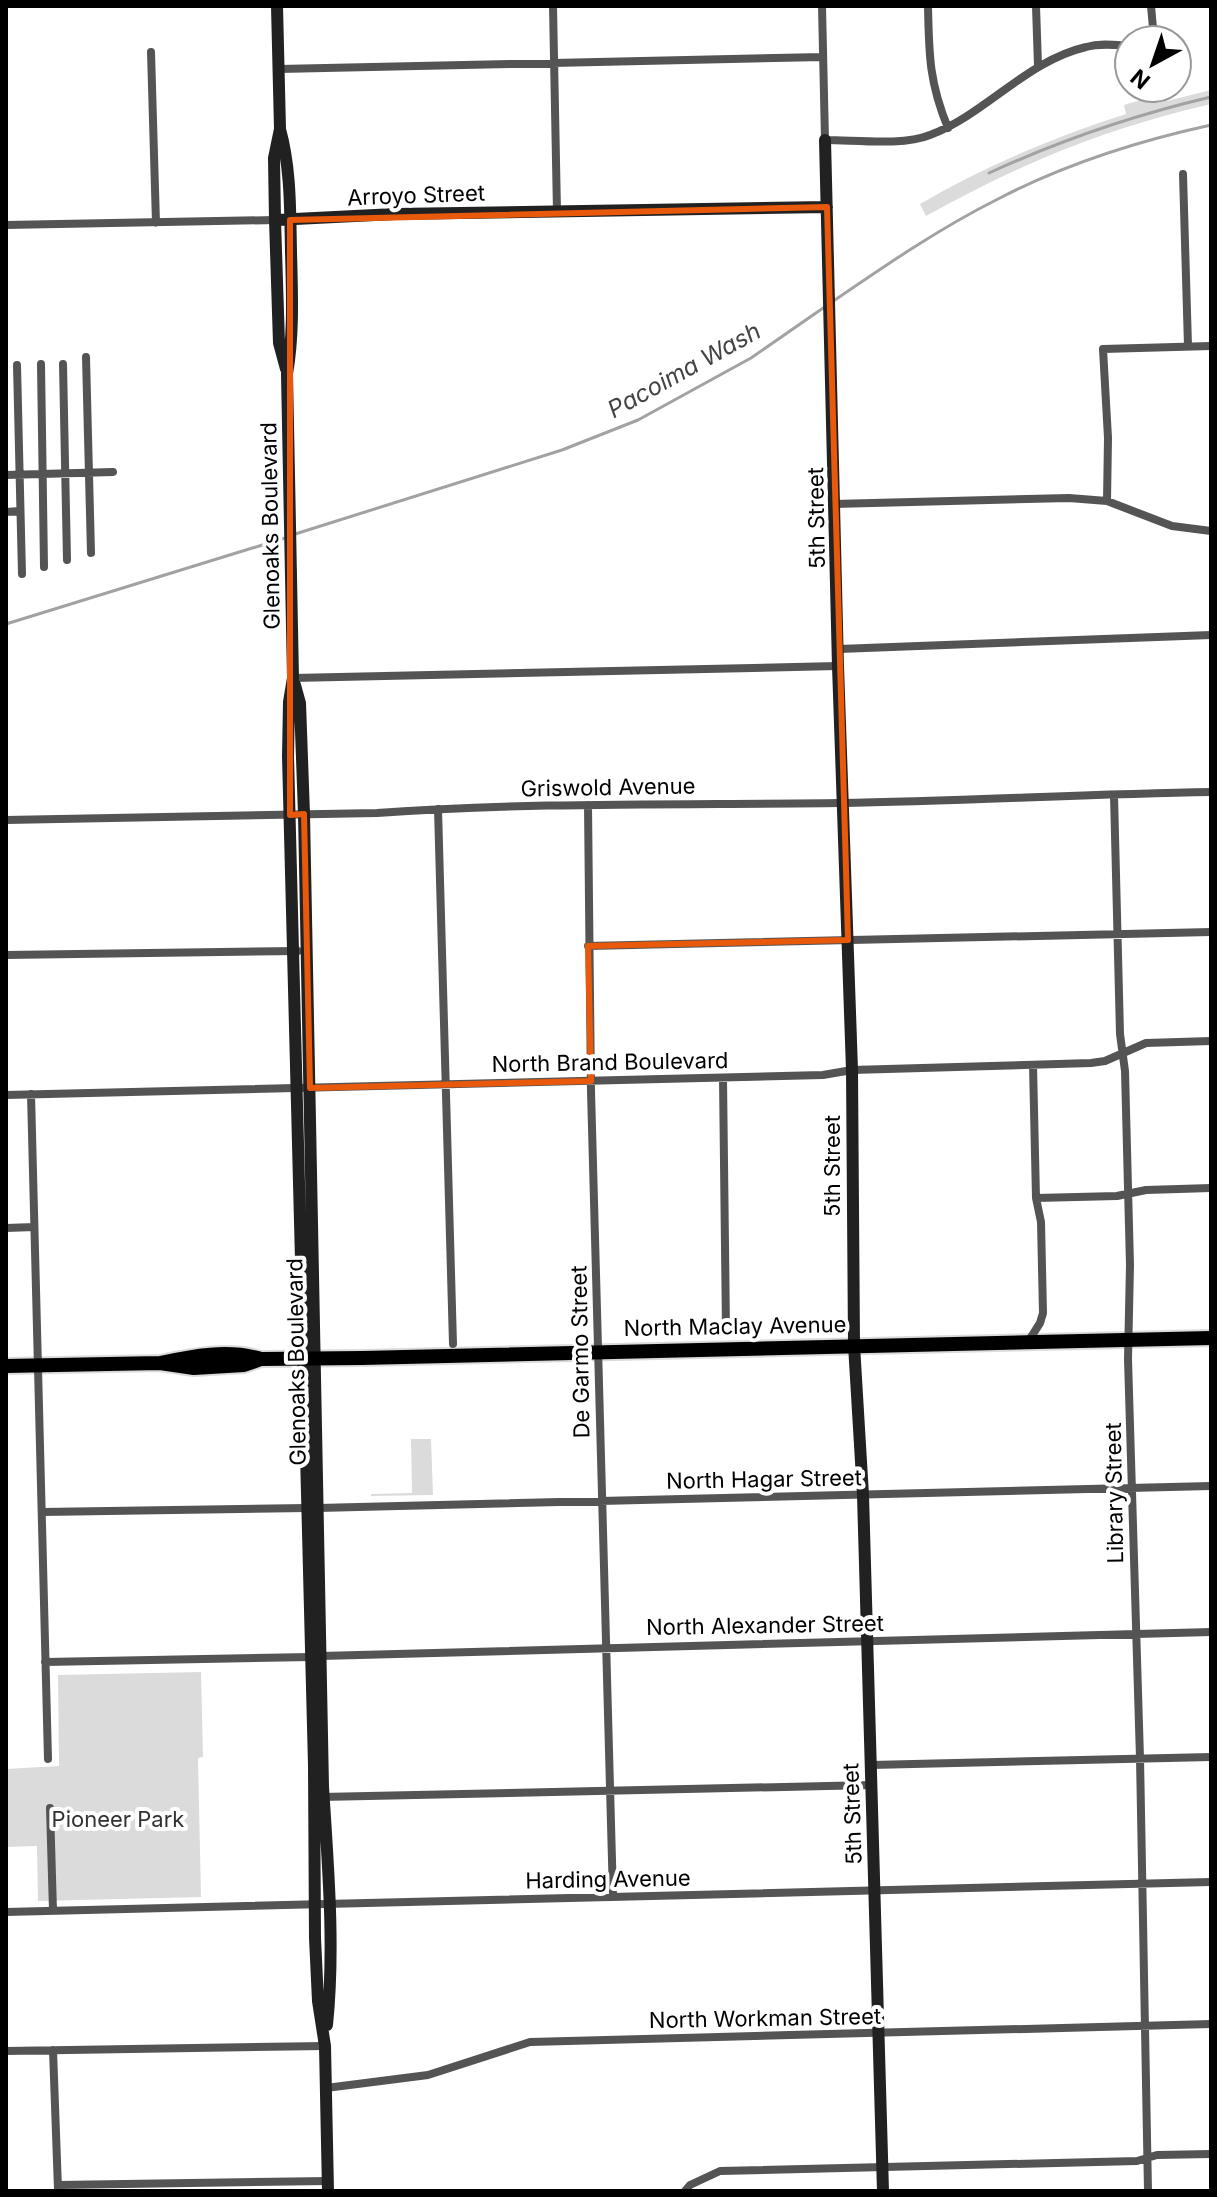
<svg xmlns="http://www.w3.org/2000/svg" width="1217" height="2197" font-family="Inter,sans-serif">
  <rect width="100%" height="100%" fill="#fff"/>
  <path fill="#dbdbdb" d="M1211,90V104C1104,129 1022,163 926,216L920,204C985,166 1054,137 1126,114L1124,105L1165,93L1167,101Z
    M411,1439H431L433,1495L371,1496V1494L412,1493Z
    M201,1672L203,1757L198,1758L201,1897L38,1901L37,1846L6,1847V1769L59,1766L58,1675Z"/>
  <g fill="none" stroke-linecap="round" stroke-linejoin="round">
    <path stroke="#a2a2a2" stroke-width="3" d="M989,173C1061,140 1134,115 1211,97
      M832,302C886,265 940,228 998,199C1065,164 1138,141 1211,125
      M292,535L562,450L638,420L751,358L826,306
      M6,624L285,538"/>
    <g stroke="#dbdbdb" stroke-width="18">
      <path id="primary" d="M160,1363C192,1356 229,1349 261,1359L362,1358L1211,1338
        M6,1366L160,1363L194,1368L244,1365L261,1359"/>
    </g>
    <path stroke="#545454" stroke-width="8" d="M553,6L557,212
      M822,6L825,140C856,140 903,146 930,135C986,114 1026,61 1086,47C1100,43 1115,45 1129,46
      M928,6C929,54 929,82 948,128
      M1036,6L1038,66
      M1146,40L1153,28L1151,6
      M151,52L156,223
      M279,69L823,57
      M1183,174L1188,346
      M6,225L275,220
      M86,357L91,553
      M41,364L44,567
      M63,364L67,560
      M17,365L22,574
      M6,475L113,472
      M1107,501L1108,438L1103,349L1211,346
      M834,504L1069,498L1107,501L1172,526L1211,531
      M6,512L20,511
      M839,649L1211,635
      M293,678L838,666
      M1114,795L1120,1034L1125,1071L1130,1265L1128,1359L1140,1758L1148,2191
      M588,805L591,1091L613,1897
      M438,809L453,1344
      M6,820L377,813C531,802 686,805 840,803C964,801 1087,794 1211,792
      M588,946L1211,932
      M6,955L298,951
      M723,1078L726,1330
      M31,1094L48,1759
      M6,1095L823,1075L852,1070L1091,1063L1105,1061L1146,1043L1211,1041
      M1036,1198L1117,1196L1146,1190L1211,1188
      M6,1228L34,1227
      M1028,1342L1040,1323L1043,1313L1041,1222L1036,1198L1033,1065
      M318,1508L1211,1486
      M42,1512L307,1508
      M321,1656L1211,1632
      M45,1662L311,1657
      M871,1765L1211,1757
      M321,1797L872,1785
      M50,1808L53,1911
      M6,1912L1211,1882
      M53,2050L58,2189
      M6,2051L325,2046
      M326,2088L428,2075L530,2042L1211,2024
      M58,2185L328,2181
      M685,2191L690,2185L720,2171L1137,2161L1157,2155L1211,2154"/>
    <path stroke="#212121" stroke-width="12" d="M277,6L280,129L274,158L275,220L279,343L286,369
      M280,129C291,169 290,210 291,251C292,293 294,333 287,374L293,678L289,702L288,756L314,1765L315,1938L318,2001L325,2046L328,2191
      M825,140L838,666L852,1070L854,1345L863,1495L883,2191
      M275,220L395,214L827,207
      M295,685L300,703L304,814L323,1787C328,1866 335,1947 327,2025"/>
    <use href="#primary" stroke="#000" stroke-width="14"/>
  </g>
  <path fill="none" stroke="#e8590c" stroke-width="6" stroke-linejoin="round" d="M827,207L848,940L588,946L591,1081L310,1088L304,814L290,815V220Z"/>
  <g text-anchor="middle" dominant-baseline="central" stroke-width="8" stroke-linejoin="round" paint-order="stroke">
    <g font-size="22" fill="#000" stroke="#fff">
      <text transform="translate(416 195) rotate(-2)">Arroyo Street</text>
      <text transform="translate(816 518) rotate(-91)">5th Street</text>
      <text transform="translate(270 526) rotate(-91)">Glenoaks Boulevard</text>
      <text transform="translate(608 787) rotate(-1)">Griswold Avenue</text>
      <text transform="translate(610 1062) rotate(-1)">North Brand Boulevard</text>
      <text transform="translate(832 1166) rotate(-90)">5th Street</text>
      <text transform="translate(735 1326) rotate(-1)">North Maclay Avenue</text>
      <text transform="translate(580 1352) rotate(-91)">De Garmo Street</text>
      <text transform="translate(296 1362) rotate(-91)">Glenoaks Boulevard</text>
      <text transform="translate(764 1479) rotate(-1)">North Hagar Street</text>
      <text transform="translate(1114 1493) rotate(-91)">Library Street</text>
      <text transform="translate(765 1625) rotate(-1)">North Alexander Street</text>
      <text transform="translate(852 1814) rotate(-92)">5th Street</text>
      <text transform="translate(608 1879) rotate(-1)">Harding Avenue</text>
      <text transform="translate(765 2018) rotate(-1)">North Workman Street</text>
    </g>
    <g font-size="22" fill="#323232" stroke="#fff">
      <text x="118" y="1819">Pioneer Park</text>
    </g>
    <g font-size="24" font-style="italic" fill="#434343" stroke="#fff">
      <text transform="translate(684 370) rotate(-29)">Pacoima Wash</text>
    </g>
  </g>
  <rect width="1217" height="2197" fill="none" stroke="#000000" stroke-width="16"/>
  <g transform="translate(1153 64) rotate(220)"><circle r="38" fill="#ffffff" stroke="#999999" stroke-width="2"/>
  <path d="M0-6L14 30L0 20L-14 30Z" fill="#000000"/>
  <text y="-12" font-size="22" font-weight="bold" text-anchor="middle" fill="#000000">N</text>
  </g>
</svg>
